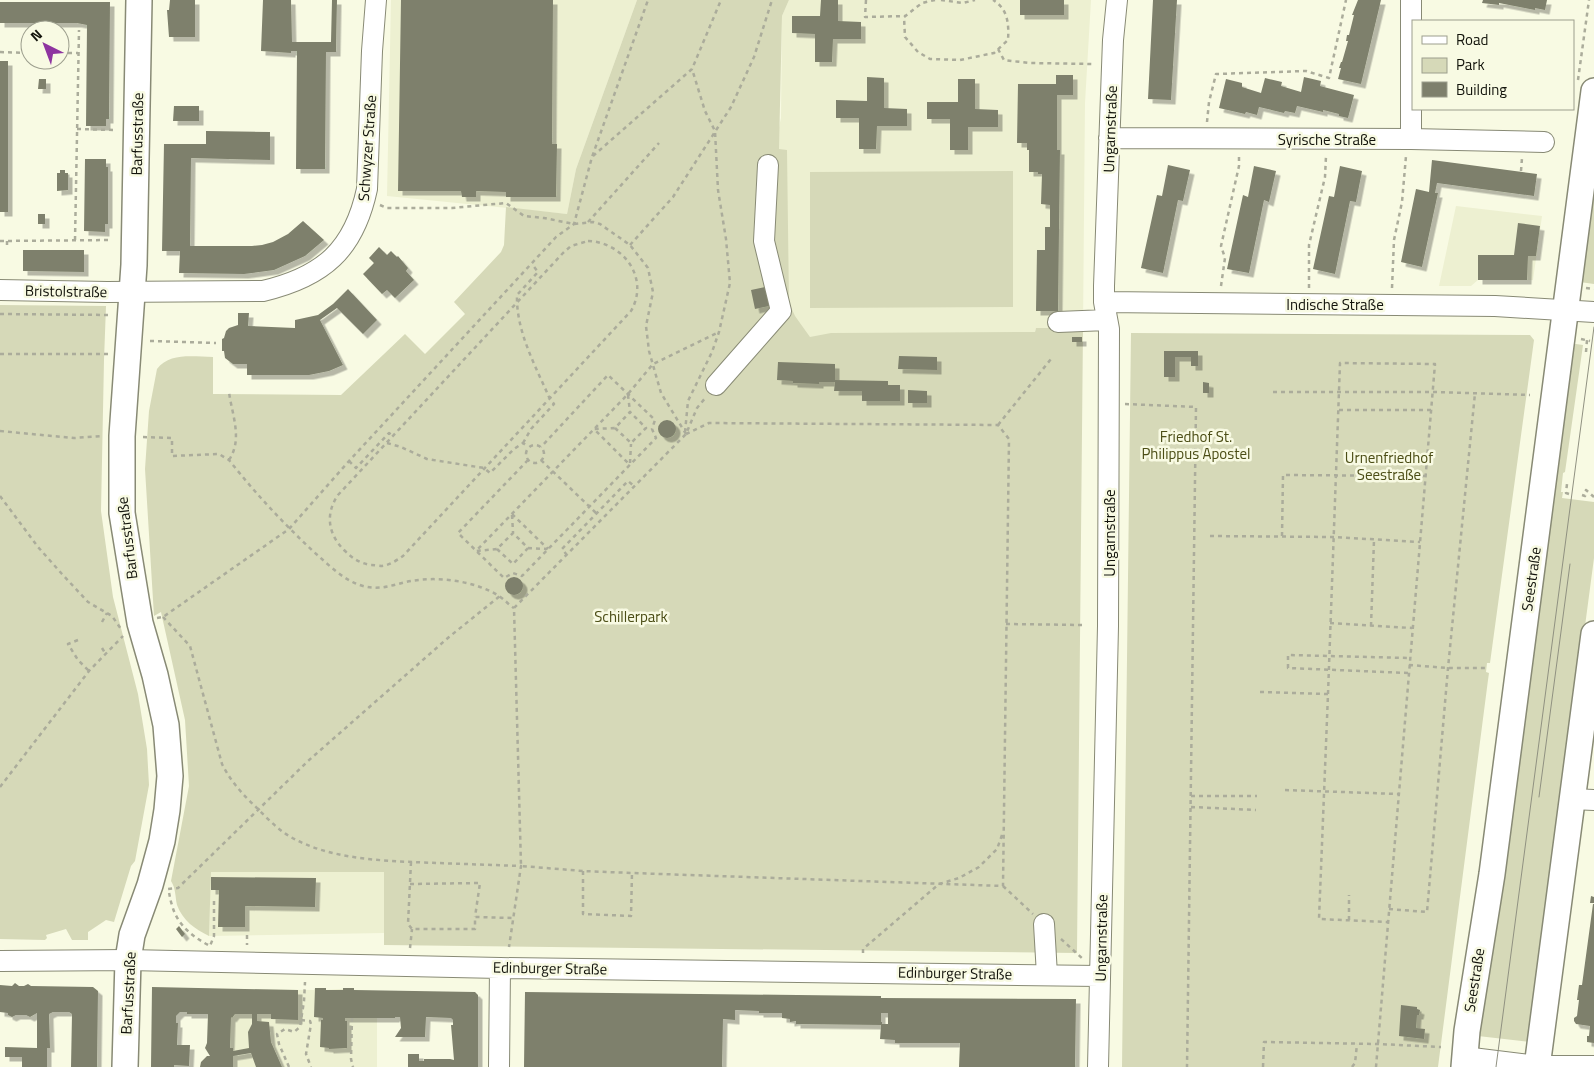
<svg xmlns="http://www.w3.org/2000/svg" width="1594" height="1067" font-family="'Titillium Web',sans-serif">
  <defs>
    <filter id="shadow"><feDropShadow dx="4.5" dy="4.5" stdDeviation="0" flood-color="#0004"/></filter>
  </defs>
  <rect width="100%" height="100%" fill="#f8fae3"/>
  <path fill="#edf0d1" d="M391,0H637L576,169L567,214L387,196Z
    M789,0H1091L1085,103L1083,328H1036L1035,332L950,407L739,316L781,118L782,16Z
    M1456,206L1542,216L1533,280H1478L1471,286H1439Z
    M210,872H384V933L209,936Z
    M315,988H326V990L354,988V990L377,991V1067H217L218,989L314,990Z"/>
  <path fill="#d6d9b8" d="M637,0H789L782,16L779,149L787,150L789,303L795,316L810,337L831,333L1035,332L1036,328H1083L1077,953L384,945V872H211L209,936C195,929 183,921 177,905C175,896 176,889 171,881L189,786L185,720L161,612L154,616L145,469L149,411L157,369C170,352 194,357 213,357V394L341,395L405,334L425,354L465,314L454,302L501,252L504,245L506,207L567,214L576,169Z
    M1594,160V284L1580,282Z
    M1013,171V307L810,308V172Z
    M0,305L106,306L104,360L101,511L113,597L138,694L147,749L149,785L135,861L131,866L114,922L106,920L88,932V940H72L66,929L46,935L47,938L45,940L0,939Z
    M1131,333L1530,335L1534,340L1490,663H1487L1486,672L1489,673L1488,680L1438,1067H1122Z
    M1569,343L1583,345L1565,472L1563,473L1561,492H1563L1562,498L1594,502V558L1530,1042L1478,1036Z"/>
  <path fill="#7e806c" fill-rule="evenodd" filter="url(#shadow)" d="M170,0H195V37H169L167,10H169Z
    M263,0H291L292,42H331L332,0H337L336,52H326L325,169H296L297,51H291V53L261,51Z
    M401,0H553L552,144H557L556,197H506V192L476,191V197H462L461,191H398Z
    M821,0H838V21L861,22V39H833L832,62H815V34L792,33V16H820Z
    M1020,0H1064V15H1020Z
    M1153,0H1177L1171,100L1148,99Z
    M1358,0H1381L1361,84L1338,79L1341,68H1339L1341,62H1342L1348,41H1346L1347,35H1349L1354,15H1352Z
    M1483,0H1547L1545,10L1535,8V10L1499,3V5L1482,3Z
    M0,2H110L109,119H106V126H86L87,25L77,23H0Z
    M0,61H8V212H0Z
    M1056,75H1073V95H1057V150H1060L1058,311H1036L1037,250H1045V227H1050V205L1041,204L1042,174H1038V172H1029V150H1027V143H1017L1018,84H1056Z
    M867,77L884,78V108L907,109V126H877L876,149H859V118H836V100L867,101Z
    M1304,77L1321,81L1320,86L1354,95L1348,118L1339,116V114L1323,110V112L1297,106L1295,113L1285,111L1284,113L1259,107L1257,115L1246,112L1245,114L1219,108L1226,79L1242,83V87L1261,93L1265,78L1282,82L1281,86L1301,92Z
    M39,79H46V89H38Z
    M958,79H975V109L998,110V127H968V150H950V119H927V102H958Z
    M174,106H199V121H173Z
    M206,131L270,132V160L191,158L190,246H252L262,245L273,242L288,234L303,221L324,240L305,256L274,270L244,274L179,273L180,251H162L164,144H206Z
    M85,159H106V167H108V224H105V232L84,231Z
    M1432,160L1537,174L1534,196L1437,183L1435,193H1438L1422,267L1401,262L1416,189L1429,192Z
    M1168,165L1190,170L1183,201L1178,200L1163,273L1141,268L1157,195L1162,196Z
    M1254,166L1276,171L1269,202L1264,200L1249,273L1227,269L1243,195L1248,197Z
    M1340,166L1362,171L1356,202L1350,201L1335,274L1313,269L1329,196L1334,197Z
    M60,170H65V173H68V190L57,191V173H60Z
    M38,214H45V224H38Z
    M1518,223L1540,226L1536,256H1528L1527,280H1478V255H1514Z
    M379,247L387,255L391,251L397,257L398,256L408,268L406,271L414,280L395,298L387,290L382,294L363,274L374,263L369,258Z
    M23,250H84V272L23,271Z
    M765,287L769,306L755,309L751,290Z
    M348,289L377,320L363,334L337,308L320,320L343,365L329,371L309,375H247V364H233L225,358L224,351H222V339L224,338L226,331L229,328L238,325V313H249L248,326L295,328V320L318,315L333,304Z
    M1072,337H1082V342H1072Z
    M1164,351H1198V366H1191V357H1175V377H1164Z
    M899,356L937,357V370L898,369Z
    M778,362L835,364V380L888,381V385H900V401H862V391H834L835,382H819V384L793,383V381L777,380Z
    M1203,382L1209,383V393H1203Z
    M908,390L927,391V403H908Z
    M658 429a9 9 0 1 1 18 0a9 9 0 1 1-18 0Z
    M505 586a9 9 0 1 1 18 0a9 9 0 1 1-18 0Z
    M211,877L316,878L315,907L245,906V927H218L219,890H211Z
    M1591,896L1594,897V903H1590Z
    M1593,904H1594V1043L1587,1042V1036H1589L1590,1026L1576,1024L1574,1021V1018L1577,1016L1579,1000H1577L1579,985H1582Z
    M179,926L185,934L182,937L176,929Z
    M15,983L19,986H24L28,984L31,986L93,987L98,991L97,1067H71L72,1014L69,1012H53L49,1014L50,1048H47V1067H22V1057H5V1047L37,1048V1013L30,1017L26,1015H16L12,1017L8,1015V1013L0,1012V985L12,986Z
    M152,987L298,990V1020L271,1019V1014H257V1021L269,1022L271,1042L282,1067H256L251,1053L233,1056V1067H200L201,1062L207,1056H210L205,1048L207,1043L208,1014H187V1012H180L176,1016V1023H178L177,1045H190L189,1066L174,1065V1067H151ZM235,1014H252V1024L248,1032L249,1048L233,1051V1048H230L231,1017L232,1018Z
    M315,988H326V990H343V988H354V990L475,992L478,995V1067H408V1054H419V1061H424V1059H450L454,1060L451,1025H453V1020L451,1018L426,1017L425,1037H395L401,1028L400,1017H395V1018H345V1021H347V1048L329,1049V1048L320,1047L321,1020H323V1018L314,1017Z
    M525,992L881,996V998L1076,999L1075,1067H959L960,1043H895V1040L880,1039L881,1025L796,1024V1021L790,1022V1019L782,1018V1013H759V1011L735,1010V1020L723,1019L722,1067H524ZM881,1013H888V1024H882V1022H881Z
    M1401,1005L1417,1007V1009L1420,1010L1419,1015H1417L1416,1028L1425,1029L1424,1039L1399,1036Z"/>
  <g fill="none" stroke-linecap="round" stroke-linejoin="round">
    <g stroke="#888a75" stroke-width="22">
      <path id="minor" d="M1109,138L1411,139L1544,142
        M1411,139V0
        M0,290L107,292L263,291C323,277 354,250 367,189L372,51L376,0
        M1104,302L1495,306L1594,312
        M1058,322L1107,320
        M716,385L781,311L764,241L768,165
        M1572,799L1594,800
        M1044,924L1047,975
        M0,961L128,960L500,968L1099,976
        M1464,1057L1537,1066H1594
        M499,1067L500,968
        M1098,1067L1108,626L1109,329L1104,302V286L1113,40L1117,0"/>
    </g>
    <g stroke="#888a75" stroke-width="28">
      <path id="major" d="M125,1067L128,960L132,935L150,885L162,841L167,810L170,776L166,725L155,675L140,623L122,513V436L134,265L139,0
        M1464,1067L1467,1031L1492,874L1594,91
        M1537,1067L1594,634"/>
    </g>
    <path stroke="#abac9b" stroke-width="2.5" stroke-dasharray="4 4" stroke-linecap="butt" d="M866,0L865,17L905,16
      M935,0L922,3L904,17L905,37L918,52L930,59L960,60L994,53L1008,40C1009,24 1008,9 993,0
      M941,0L963,3L975,0
      M998,49L1004,60L1029,63L1092,64
      M0,52L30,53
      M60,53H78
      M1573,74H1574
      M1578,80L1589,0
      M1207,122L1209,102L1216,74L1306,71L1329,78L1346,0
      M77,129L115,130
      M593,156L692,69L721,0
      M1521,171L1522,158
      M380,205L387,208H452L506,203L524,216L544,218L574,224L593,222L600,224L630,245L648,268L653,292L646,326L649,351L661,393L686,434
      M588,222L659,143
      M75,240L79,30
      M0,241L112,240
      M7,241V247
      M588,241C623,242 650,278 631,311L403,556C397,560 390,565 382,566C379,566 374,565 371,565C359,563 352,558 344,550C328,534 325,514 338,495L563,253L571,246Z
      M630,245L673,197L731,107L754,57L772,0
      M1221,286L1225,258L1221,246L1239,166V154
      M1309,288V245L1325,177L1326,156
      M1392,288L1394,240L1402,202L1406,156
      M1586,288L1594,289
      M0,314L111,315
      M1581,339L1590,341
      M150,341L216,343
      M1586,352L1587,340
      M0,354H108
      M1273,392H1433L1530,395
      M628,395L630,412
      M1125,404L1196,407L1187,1067
      M1339,410H1431
      M998,425L1051,359
      M615,428L631,443L646,428L630,412L615,428L594,429L630,465
      M0,431L74,438L103,436
      M685,432L688,401L712,352L719,332L730,283L726,239L718,190L715,131L705,111L692,69
      M686,434L709,423L998,425L1009,439L1003,886L632,873L583,871L521,866L514,608L686,434L697,408L706,397
      M143,437L172,438V456L219,454L229,460C255,493 283,523 314,552C329,565 344,581 363,586C381,591 394,584 411,581C439,576 475,581 499,596C505,600 509,605 514,608
      M387,443L401,447L427,459L484,468L490,473L514,449L523,443L528,447
      M523,443L531,429L554,404L549,397C535,365 516,331 517,295L538,272L532,264
      M526 454a9 9 0 1 1 18 0a9 9 0 1 1-18 0Z
      M229,460C243,439 232,415 229,392
      M528,460L458,533L504,578L513,573L522,576L656,438L652,429L655,420L608,375L541,447
      M541,460L596,513
      M349,461L356,468L389,433L393,436
      M630,463L631,444
      M1569,494L1566,493L1567,484L1569,483
      M1582,495L1585,496L1586,490L1594,497
      M0,496L38,547L62,574L88,602L112,616L121,629
      M512,514L548,549
      M512,515L513,532
      M1210,536L1333,537L1420,542
      M1282,536L1283,475L1425,476
      M528,548L547,549
      M497,549L513,564L528,548L513,533L497,549L476,551L628,394L653,364L719,332
      M567,555L562,549L628,481L634,486
      M163,617L190,646L222,764C230,780 242,794 255,806C265,816 276,828 289,836C331,861 390,861 437,863C465,864 493,865 521,866L509,947
      M157,618L163,617L289,529L349,461L556,237L574,224L592,157L648,0
      M102,622L107,613
      M1330,623L1412,628
      M1006,624L1083,625
      M1371,626L1374,540
      M78,640L68,644L78,660L89,671
      M102,648L105,653
      M1409,665L1448,668H1487
      M1408,673L1288,668V655L1410,658
      M1260,692L1328,694L1319,919L1388,922
      M1328,694L1340,363L1435,364L1376,1067
      M0,787L89,671L123,636
      M1285,790L1398,794
      M1191,796H1257
      M1191,807L1256,810
      M411,862L408,924L412,929H475V917L513,918
      M583,871V914L631,916L632,873
      M410,884L480,883L475,917
      M1003,886L1033,914
      M214,901V936L210,946C193,937 177,925 172,905C170,900 170,895 168,889L178,888L308,761L449,637L500,596
      M1389,909L1427,912L1448,668L1475,393
      M1349,920V895
      M247,935V945
      M1061,939L1083,959
      M410,948L412,929
      M863,953V949L939,884L959,878L979,867L997,849L1002,835
      M352,1018L351,1059L353,1067
      M301,1020L310,1021L311,1024L306,1054L311,1067
      M289,1067L279,1044L277,1034L285,1029L294,1032L300,1027L304,1001L305,982
      M1263,1067L1264,1042L1378,1044L1441,1047
      M1352,1067L1355,1063L1357,1044"/>
    <use href="#minor" stroke="#fff" stroke-width="20"/>
    <use href="#major" stroke="#fff" stroke-width="25"/>
    <path stroke="#909181" stroke-width="1" d="M1539,797L1570,564
      M1496,1067L1594,327"/>
  </g>
  <g text-anchor="middle" dominant-baseline="central" stroke-width="5" stroke-linejoin="round" paint-order="stroke">
    <g font-size="15" fill="#12130b" stroke="#f8fae3">
      <text transform="translate(1110 129) rotate(-88)">Ungarnstraße</text>
      <text transform="translate(137 134) rotate(-89)">Barfusstraße</text>
      <text x="1327" y="139">Syrische Straße</text>
      <text transform="translate(367 148) rotate(-86)">Schwyzer Straße</text>
      <text transform="translate(66 291) rotate(1)">Bristolstraße</text>
      <text x="1335" y="304">Indische Straße</text>
      <text transform="translate(1109 533) rotate(-90)">Ungarnstraße</text>
      <text transform="translate(127 538) rotate(-97)">Barfusstraße</text>
      <text transform="translate(1531 579) rotate(-82)">Seestraße</text>
      <text transform="translate(1101 938) rotate(-89)">Ungarnstraße</text>
      <text transform="translate(550 968) rotate(1)">Edinburger Straße</text>
      <text transform="translate(955 973) rotate(1)">Edinburger Straße</text>
      <text transform="translate(1474 980) rotate(-81)">Seestraße</text>
      <text transform="translate(128 993) rotate(-87)">Barfusstraße</text>
    </g>
    <g font-size="15" fill="#4b4d15" stroke="#f8fae3">
      <text x="1196" y="436">Friedhof St.<tspan x="1196" dy="17">Philippus Apostel</tspan></text>
      <text x="1389" y="457">Urnenfriedhof<tspan x="1389" dy="17">Seestraße</tspan></text>
      <text x="631" y="616">Schillerpark</text>
    </g>
  </g>
  <rect x="1412" y="20" width="162" height="90" fill="#f8fae3" stroke="#9c9e8d"/>
  <rect x="1422" y="36" width="25" height="8" fill="#ffffff" stroke="#9c9e8d"/>
  <text x="1456" y="45" font-size="15" fill="#12130b">Road</text>
  <rect x="1422" y="58" width="25" height="15" fill="#d6d9b8" stroke="#9c9e8d"/>
  <text x="1456" y="70" font-size="15" fill="#12130b">Park</text>
  <rect x="1422" y="82" width="25" height="15" fill="#7e806c" stroke="#9c9e8d"/>
  <text x="1456" y="95" font-size="15" fill="#12130b">Building</text>
  <g transform="translate(45 45) rotate(318)"><circle r="24" fill="#f8fae3" stroke="#9c9e8d"/>
  <path d="M0-4L9 19L0 12L-9 19Z" fill="#8e34a0"/>
  <text y="-8" font-size="14" font-weight="bold" text-anchor="middle" fill="#12130b">N</text>
  </g>
</svg>
